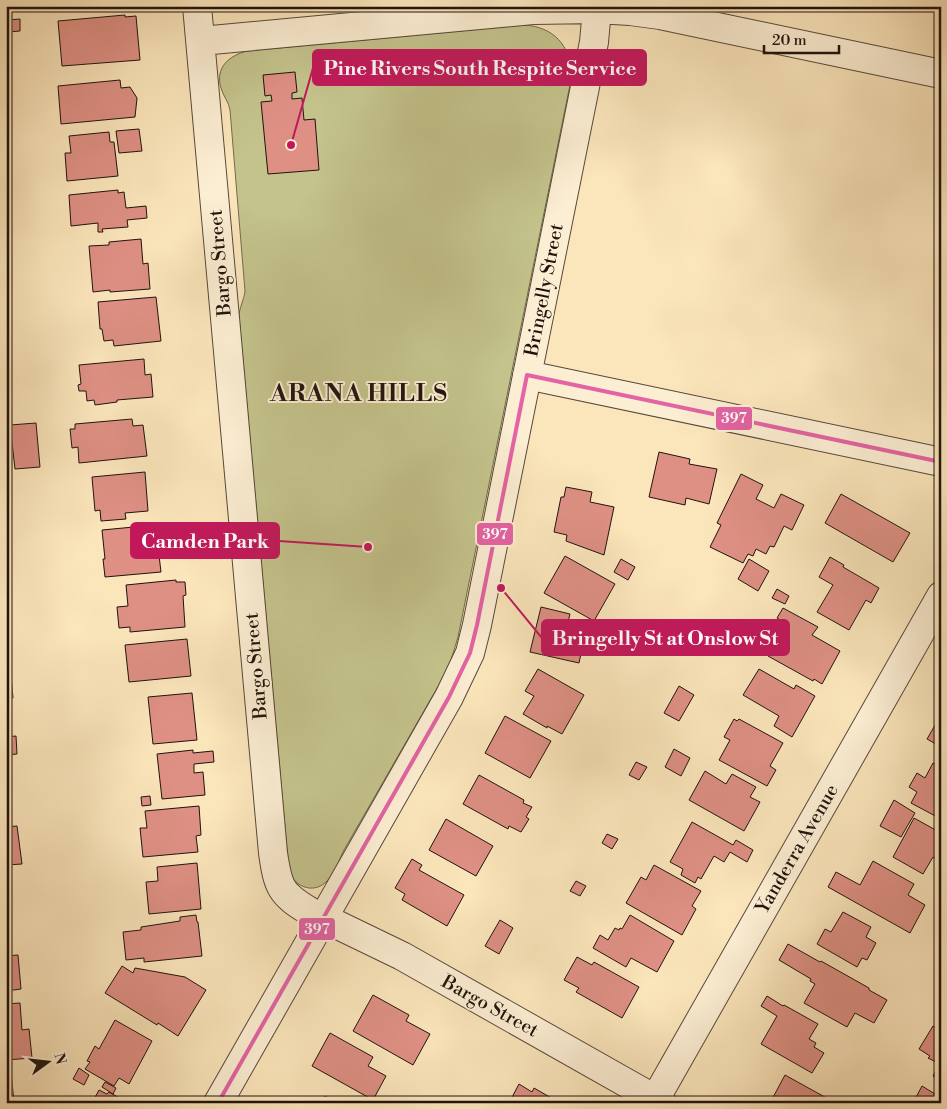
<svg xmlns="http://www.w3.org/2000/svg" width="947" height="1109" font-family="'Libre Bodoni',serif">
  <rect width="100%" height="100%" fill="#fbe5bb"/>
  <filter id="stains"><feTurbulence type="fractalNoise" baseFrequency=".004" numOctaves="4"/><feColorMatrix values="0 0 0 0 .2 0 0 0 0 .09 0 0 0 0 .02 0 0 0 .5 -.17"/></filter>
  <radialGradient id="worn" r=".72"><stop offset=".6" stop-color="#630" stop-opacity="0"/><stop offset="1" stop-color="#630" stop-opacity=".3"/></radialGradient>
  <path fill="#c4c38c" stroke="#726b4d" d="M524,25C554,27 570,45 572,75L458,637L451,660L444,676L344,850C339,860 335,873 327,881C316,893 298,889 291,875C289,871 289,865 288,860L239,317C239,308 244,300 245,291L230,110C229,102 223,96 221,88C215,68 228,56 247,51Z"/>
  <path fill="#de9084" stroke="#20130e" d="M27,6H39V9L27,10Z
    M125,15V17L136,16L140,60L62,66L58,21Z
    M20,19V31L9,32L8,20Z
    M295,72L297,92L292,93V99L302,98L304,120L315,119L319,170L268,174L261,102L272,101L271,95L265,96L263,75Z
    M120,80L121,88L130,87L137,98L135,117L61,124L58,86Z
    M139,129L142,151L119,153L116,131Z
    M109,132L110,142H114L118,176L67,181L65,153H71L69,136Z
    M118,190V193L124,192L126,208L146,206L147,218L127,220L128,227L102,229L103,232H98V223L71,226L69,195Z
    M141,239L143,264L148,263L150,289L110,292V290L93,292L89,246L109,245V242Z
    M156,297L161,341L114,346L113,340L104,341L102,329H100L98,302Z
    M144,359L145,375L151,374L153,397L117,400V402L95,405L94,400L87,401L86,391H79L78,385L81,384L79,365Z
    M132,419L133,426L143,425L147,456L79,463L78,447L72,448L70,429H75V424Z
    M36,423L40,467L15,469L10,425Z
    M659,452L690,459L689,464L717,469L709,504L686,498L685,505L649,497Z
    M145,472L148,511L125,513L126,519L101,521L100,510L95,511L92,477Z
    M741,474L763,485L756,499L774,508L781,494L804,505L792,530L784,526L774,547L770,546L766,554L756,549L753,556L748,554L743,563L710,547L721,525L717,523Z
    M566,487L592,492L590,502L614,507L604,555L566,541L567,535L554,532L561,497H564Z
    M841,494L910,533L893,562L825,523Z
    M176,523L178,545L158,547L161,572L105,577L103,559H105L102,530Z
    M565,556L615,584L594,621L544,593Z
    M830,557L844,565L843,567L879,588L871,603L866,600L849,630L817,612L833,585L819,577Z
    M621,559L635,567L628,580L614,572Z
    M749,559L769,571L758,591L738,579Z
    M176,580V582H185L186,595L183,596L185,627L130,632V627L119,628L117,607L128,606L126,585Z
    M777,589L789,596L785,604L772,598Z
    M541,607L570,614L567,626L586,630L579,663L530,652Z
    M783,608L818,627L812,635L840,651L822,684L814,679L813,681L768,656L774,645L761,637L770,620L784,628L787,624L777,618Z
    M187,639L191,676L129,682L125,645Z
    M6,665H10L13,698L6,699Z
    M538,669L584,695L562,734L547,726V728L523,714L534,696L525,691Z
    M759,669L794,689L796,685L815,696L792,737L774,726L779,716L743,695Z
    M679,686L694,695L679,721L664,713Z
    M192,693L197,740L153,744L148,697Z
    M941,715V747L927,739Z
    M505,716L551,741L530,778L485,753Z
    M734,719L737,721L739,719L783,743L770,766L776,770L767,786L719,760L730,740L724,737Z
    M16,736L17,754L6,755V737Z
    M674,749L690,758L681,776L665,767Z
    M193,750V753L213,751L214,762L194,764V773L203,772L205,795L162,799L157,754Z
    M636,762L647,767L639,780L629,775Z
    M933,763L941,767V819L911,803L917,792L909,787L917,773L925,778Z
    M705,771L726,784L732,774L756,787L750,797L760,802L744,831L689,800Z
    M479,775L524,800L523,803L532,807L526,817L529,819L521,832L509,826L508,829L463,804Z
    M150,796L151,805L142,806L141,797Z
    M894,800L915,813L901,837L880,826Z
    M199,806L201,835L196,836L198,852L143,857L140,828H147L145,811Z
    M914,818L941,833V864L936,862L937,860L933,857L923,874L893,857Z
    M446,819L493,846L476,876L429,850Z
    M692,822L733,845L736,840L753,850L747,862L730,852L724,862L714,856L701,879L698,877L695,883L681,875L683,869L670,862Z
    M17,826L22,864L6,865V827Z
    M607,834L618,839L612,849L602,843Z
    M412,859L422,865L419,870L464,895L447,926L402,900L405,894L395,888Z
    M873,861L914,884L908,895L925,905L910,933L828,887L836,872L860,885Z
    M197,863L201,909L149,914L146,882L158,881L157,867Z
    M654,865L701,891L692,906L696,909L682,935L626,903L641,877L646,880Z
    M576,881L586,886L580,896L570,891Z
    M843,912L871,927L866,937L876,943L867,960L862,958L857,967L817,944L825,929L831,932Z
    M196,915L197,922H198L202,956L144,962V958L126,960L123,932L141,930V927L180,921V917Z
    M630,915L674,941L657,972L631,958L626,967L593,948L600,935L608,940L615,928L619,930L620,928L622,929Z
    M500,920L513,928L499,954L485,946Z
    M788,944L820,962L821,961L869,988V990L887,1000L874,1023L855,1013L847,1027L804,1003L815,984L810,981L811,979L779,960Z
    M18,955L21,989L6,991V956Z
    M577,957L592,965L594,962L639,987L622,1018L576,992L579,988L564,980Z
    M122,966L133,973L135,968L185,977L206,990L178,1036L158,1023L157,1025L105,993Z
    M373,995L409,1015L406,1021L430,1034L413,1065L353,1031Z
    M767,996L783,1006L784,1005L818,1024L809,1039L816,1043L814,1047L824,1053L812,1073L761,1044L777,1016L761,1006Z
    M20,1003L22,1030L29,1029L32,1058L6,1060V1004Z
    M115,1020L152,1041L129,1084L119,1078L114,1086L85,1069L90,1062L87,1061L95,1046L99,1049Z
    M933,1026L941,1031V1080L933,1076L940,1064L928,1058L930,1056L919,1049Z
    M330,1033L373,1057L368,1066L386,1076L373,1100L312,1066Z
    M79,1068L89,1075L84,1085L73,1079Z
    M11,1071L14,1103H6V1072Z
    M785,1075L832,1101V1103H770Z
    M105,1082L116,1088L113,1094L102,1087Z
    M519,1084L532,1092L534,1088L560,1103H509Z
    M922,1086L935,1094L936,1092L941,1094V1103H913Z
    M99,1090L107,1094L109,1092L128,1103H92Z
    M325,1096L336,1103H321Z"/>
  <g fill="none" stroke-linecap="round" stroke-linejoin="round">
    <g stroke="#574839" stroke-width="30">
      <path id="street" d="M197,6L273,853C278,887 280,894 311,912L402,956L662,1103
        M201,41L533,10L597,9L630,11L660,15L941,74
        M527,375L941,462
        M218,1103L449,697L470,653L477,625L594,42L597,9
        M653,1103L941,596"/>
    </g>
    <use href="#street" stroke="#fceed3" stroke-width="28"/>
    <g stroke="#fceed3" stroke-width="8">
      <path id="bus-1" d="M527,375L941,462
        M218,1103L449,697L470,653L477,625L527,375"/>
    </g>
    <use href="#bus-1" stroke="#e463a4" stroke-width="4"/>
  </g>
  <g text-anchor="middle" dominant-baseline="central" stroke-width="4" stroke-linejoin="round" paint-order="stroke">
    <g font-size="19" fill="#20130e" stroke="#fceed3">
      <text transform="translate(220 263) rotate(-95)">Bargo Street</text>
      <text transform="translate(544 290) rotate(-79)">Bringelly Street</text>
      <text transform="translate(256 666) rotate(-95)">Bargo Street</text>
      <text transform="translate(797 849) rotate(-60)">Yanderra Avenue</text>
      <text transform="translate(490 1006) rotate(29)">Bargo Street</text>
    </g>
    <g font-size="24" font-weight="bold" letter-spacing="1" fill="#20130e" stroke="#fceed3">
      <text x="359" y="394">ARANA HILLS</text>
    </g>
  </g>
  <path fill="none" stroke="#c2185b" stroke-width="2" d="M291 145L313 68M368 547L279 541M501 588L542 638"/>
  <g fill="#c2185b" stroke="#fceed3" stroke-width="2">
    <circle cx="291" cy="145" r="5"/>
    <circle cx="368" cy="547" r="5"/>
    <circle cx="501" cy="588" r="5"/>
  </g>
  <g fill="#c2185b" stroke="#c2185b" stroke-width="2">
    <rect x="313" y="50" width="333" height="35" rx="5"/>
    <rect x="131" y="523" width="148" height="35" rx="5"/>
    <rect x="542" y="620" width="247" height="35" rx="5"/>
  </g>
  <g font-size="20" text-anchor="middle" font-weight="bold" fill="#fff">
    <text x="480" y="75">Pine Rivers South Respite Service</text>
    <text x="205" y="548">Camden Park</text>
    <text x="665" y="645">Bringelly St at Onslow St</text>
  </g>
  <g stroke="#fceed3" stroke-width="2">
    <rect x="715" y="406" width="38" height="25" rx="5" fill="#e463a4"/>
    <rect x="476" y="522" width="38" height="24" rx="5" fill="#e463a4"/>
    <rect x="298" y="917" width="38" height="24" rx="5" fill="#e463a4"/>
  </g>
  <g font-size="14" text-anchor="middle" font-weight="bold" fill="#fff">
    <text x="734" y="423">397</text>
    <text x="495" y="539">397</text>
    <text x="317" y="934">397</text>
  </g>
  <rect width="947" height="1109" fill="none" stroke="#fbe5bb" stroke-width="25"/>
  <rect x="8" y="8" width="932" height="1094" fill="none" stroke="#20130e" stroke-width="2.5"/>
  <rect x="12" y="12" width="922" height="1084" fill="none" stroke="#20130e"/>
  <g transform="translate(48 1062) rotate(75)" stroke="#fceed3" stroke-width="4" paint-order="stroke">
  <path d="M0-4L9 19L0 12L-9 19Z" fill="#20130e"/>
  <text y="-8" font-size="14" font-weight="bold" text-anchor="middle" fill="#20130e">N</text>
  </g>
  <path d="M764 45v8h75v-8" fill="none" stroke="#20130e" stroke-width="2.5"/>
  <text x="772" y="45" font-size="15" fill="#20130e" stroke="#fceed3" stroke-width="4" paint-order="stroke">20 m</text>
  <rect width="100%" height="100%" filter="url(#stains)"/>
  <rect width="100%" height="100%" fill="url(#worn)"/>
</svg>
